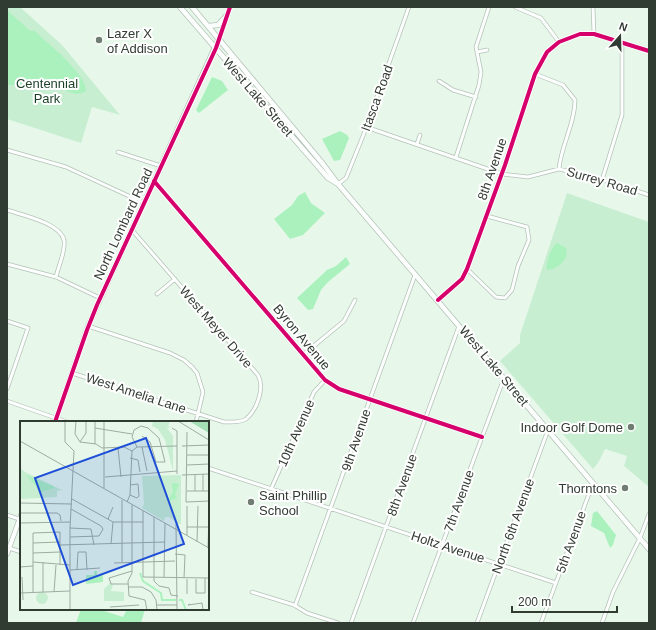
<svg xmlns="http://www.w3.org/2000/svg" width="656" height="630" font-family="Arial,sans-serif">
  <rect width="100%" height="100%" fill="#e7f8eb"/>
  <path fill="#c7eed1" d="M7,7H20L62,45L120,115L92,107L81,143L7,119Z
    M567,193L649,222V487L624,466L627,456L605,449L598,463L593,469L500,361L520,343V335Z"/>
  <path fill="#abf1be" d="M7,10L30,31H35C47,43 87,74 86,91C75,99 62,87 51,84C37,81 21,86 7,85Z
    M212,77L222,81L228,90L199,113L196,110Z
    M340,131L347,135L349,138L340,160L334,161L322,139Z
    M305,192L311,203L325,213L303,235L290,239L274,219L292,205L298,196Z
    M557,243L566,248C570,260 557,269 547,270C545,264 551,247 557,243Z
    M346,257L350,264L328,282L321,290L313,309L308,310L297,298L327,270L336,266Z
    M597,511L616,535L613,545L610,548L604,533L591,526L593,513Z
    M81,609H98L123,617L127,609H145L141,623H76Z"/>
  <g fill="none" stroke-linecap="round" stroke-linejoin="round">
    <g stroke="#b5c2b8" stroke-width="4.5">
      <path id="street" d="M515,7L541,18L559,42
        M593,7L594,34
        M219,38L230,7
        M477,52L487,50
        M535,74L563,85L575,100C575,124 561,145 559,169
        M439,81L453,90L476,97
        M366,127L502,174L528,177L559,169L594,177L649,195
        M417,144L420,135
        M7,150L66,167L144,203
        M118,152L161,166
        M456,157L479,85L481,72L476,47L489,7
        M602,180L622,115V42
        M154,181L325,380L339,389L482,437
        M338,184L346,178L363,136L409,7
        M7,210C22,215 60,223 64,240C66,251 58,267 56,277
        M7,264L56,277L100,298
        M467,269L496,297L505,298L512,290L518,266L529,240L527,227L487,216
        M157,294L175,279
        M438,300L462,279L467,269L505,165L535,74L547,52L559,42L580,34H594L649,51
        M7,321L28,328L7,389
        M88,326L170,353L184,360L192,367L197,373L203,392L196,422
        M304,354L344,321L355,300
        M72,373L224,422C231,422 240,423 246,419C257,410 265,388 258,375L132,230
        M7,401L67,422
        M208,468L556,583
        M271,489L314,392L325,380
        M7,515L19,519
        M9,548L21,552
        M252,592L294,605L307,613L338,623
        M295,606L415,275
        M351,623L459,326
        M413,623L504,378
        M477,623L548,430
        M541,623L593,483
        M602,623L613,592L640,538L649,514"/>
    </g>
    <g stroke="#b5c2b8" stroke-width="5.5">
      <path id="secondary" d="M55,422L88,326L219,38
        M7,554L21,515"/>
    </g>
    <g stroke="#b5c2b8" stroke-width="6">
      <path id="primary" d="M180,7L328,178L338,184
        M192,7L323,164L338,184L649,549
        M209,26L218,25L227,15"/>
    </g>
    <use href="#street" stroke="#fbfefc" stroke-width="3"/>
    <use href="#secondary" stroke="#fbfefc" stroke-width="4"/>
    <use href="#primary" stroke="#fbfefc" stroke-width="4.5"/>
    <g stroke="#fff" stroke-width="6">
      <path id="cycleway" d="M154,181L325,380L339,389L482,437
        M438,300L462,279L467,269L505,165L535,74L547,52L559,42L580,34H594L649,51
        M55,422L87,330L97,305L216,48L230,7"/>
    </g>
    <use href="#cycleway" stroke="#d6006c" stroke-width="4"/>
  </g>
  <g fill="#707d73" stroke="#fff" stroke-width="1.5">
    <circle cx="99" cy="40" r="4"/>
    <circle cx="631" cy="427" r="4"/>
    <circle cx="625" cy="488" r="4"/>
    <circle cx="251" cy="502" r="4"/>
  </g>
  <g text-anchor="middle" dominant-baseline="central" stroke-width="4" stroke-linejoin="round" paint-order="stroke">
    <g font-size="13" fill="#303b32" stroke="#fff" text-anchor="start">
      <text x="107" y="33">Lazer X<tspan x="107" dy="15">of Addison</tspan></text>
      <text x="623" y="427" text-anchor="end">Indoor Golf Dome</text>
      <text x="617" y="488" text-anchor="end">Thorntons</text>
      <text x="259" y="495">Saint Phillip<tspan x="259" dy="15">School</tspan></text>
    </g>
    <g font-size="13" fill="#193f25" stroke="#fff">
      <text x="47" y="83">Centennial<tspan x="47" dy="15">Park</tspan></text>
    </g>
    <g font-size="13" fill="#303b32" stroke="#fff">
      <text transform="translate(258 97) rotate(49)">West Lake Street</text>
      <text transform="translate(377 98) rotate(-70)">Itasca Road</text>
      <text transform="translate(492 169) rotate(-71)">8th Avenue</text>
      <text transform="translate(602 181) rotate(16)">Surrey Road</text>
      <text transform="translate(123 224) rotate(-65)">North Lombard Road</text>
      <text transform="translate(216 327) rotate(49)">West Meyer Drive</text>
      <text transform="translate(302 337) rotate(50)">Byron Avenue</text>
      <text transform="translate(494 366) rotate(50)">West Lake Street</text>
      <text transform="translate(136 393) rotate(18)">West Amelia Lane</text>
      <text transform="translate(296 433) rotate(-66)">10th Avenue</text>
      <text transform="translate(356 440) rotate(-71)">9th Avenue</text>
      <text transform="translate(402 485) rotate(-70)">8th Avenue</text>
      <text transform="translate(459 501) rotate(-70)">7th Avenue</text>
      <text transform="translate(513 526) rotate(-70)">North 6th Avenue</text>
      <text transform="translate(571 542) rotate(-70)">5th Avenue</text>
      <text transform="translate(448 547) rotate(18)">Holtz Avenue</text>
    </g>
  </g>
  <g transform="translate(20 421)">
    <rect width="189" height="189" fill="#e7f8eb"/>
    <path d="M133,0H150L148,5L151,6L147,7L153,15V50L145,19L138,8L132,5ZM0,47L5,51L42,69L37,70V76L0,78ZM161,54V103H155V100L149,96H145L144,100L122,87L124,83L122,55ZM90,162L93,163L91,170L104,171V180H84V168ZM16 177a6 6 0 1 1 12 0a6 6 0 1 1-12 0Z" fill="#c7eed1"/>
    <path d="M169,0H189V12Z" fill="#a4dfb5"/>
    <path d="M6,54L33,65L35,67L21,71ZM152,62L159,63L155,73L157,77L148,80L153,71ZM74,150H77V154H83V161L66,163V154H74Z" fill="#abf1be"/>
    <path fill="none" stroke="#abf1be" stroke-width="2" d="M120,152L123,160L141,172L142,179H156M159,179H162L166,189"/>
    <path fill="none" stroke="#9eaca1" stroke-width="1" d="M45,0V21L54,30L50,107V189M56,0L55,13L60,21M158,0L189,19M75,7L112,13M152,7L157,10V53M167,11L166,81L189,80M0,20L189,127M60,21L76,23L82,27L104,26L112,30M60,21L66,12V0M75,23V0M162,25L189,24M117,26L112,16L114,9L121,5L128,7L139,17L145,41H136L130,21L122,15M122,26L127,50M98,27L101,56M112,30L117,26L157,25M167,34H189M110,37L118,39L120,51M167,44L189,43M183,53V70M162,54L189,53M85,56L157,50M110,64L118,63L119,75L117,77L110,74M84,67V0M167,70H189M175,70V53M52,78L93,101H123M102,79V141M107,81L110,74L112,30M0,82L52,83M123,90V156L189,157M0,92H37L40,94L41,100M134,96V160L139,165L149,167L151,174L158,175M88,98L93,86M0,102L50,101M156,103L157,189M167,106H189M50,107L71,108L74,124M167,114V85M50,116L79,115L83,108L81,105L51,88M177,121L178,85M13,122L40,121M91,123L93,101M40,124L145,121M188,127L189,94M13,132L40,131M155,133L165,134L164,157M13,141L50,144M23,141V171M94,142L155,140M0,146L13,145M50,149L80,147M57,149L58,131H66L67,149M2,156L3,179M144,156L145,102M167,158V173M176,158V172H185V157M108,163H91L89,157L112,150M108,166H122L131,171L136,179L137,189M34,171L36,144M0,172L50,170M13,172V112L40,111V144M109,175L108,160L112,152V84M109,175L125,179L127,189M170,183L168,184L182,182L183,189M137,184H157M90,186L119,184"/>
    <path fill="#1d4ed8" fill-opacity="0.15" stroke="#1d4ed8" stroke-width="2" d="M126,17L164,123L53,164L15,57Z"/>
    <rect width="189" height="189" fill="none" stroke="#303b32" stroke-width="2"/>
  </g>
  <rect width="656" height="630" fill="none" stroke="#303b32" stroke-width="16"/>
  <g transform="translate(620 36) rotate(20)" stroke="#ffffff" stroke-width="3" paint-order="stroke">
  <path d="M0-3L7 15L0 10L-7 15Z" fill="#303b32"/>
  <text y="-6" font-size="11" font-weight="bold" text-anchor="middle" fill="#303b32">N</text>
  </g>
  <path d="M512 606v6h105v-6" fill="none" stroke="#303b32" stroke-width="2"/>
  <text x="518" y="606" font-size="12" fill="#303b32" stroke="#ffffff" stroke-width="3" paint-order="stroke">200 m</text>
</svg>
